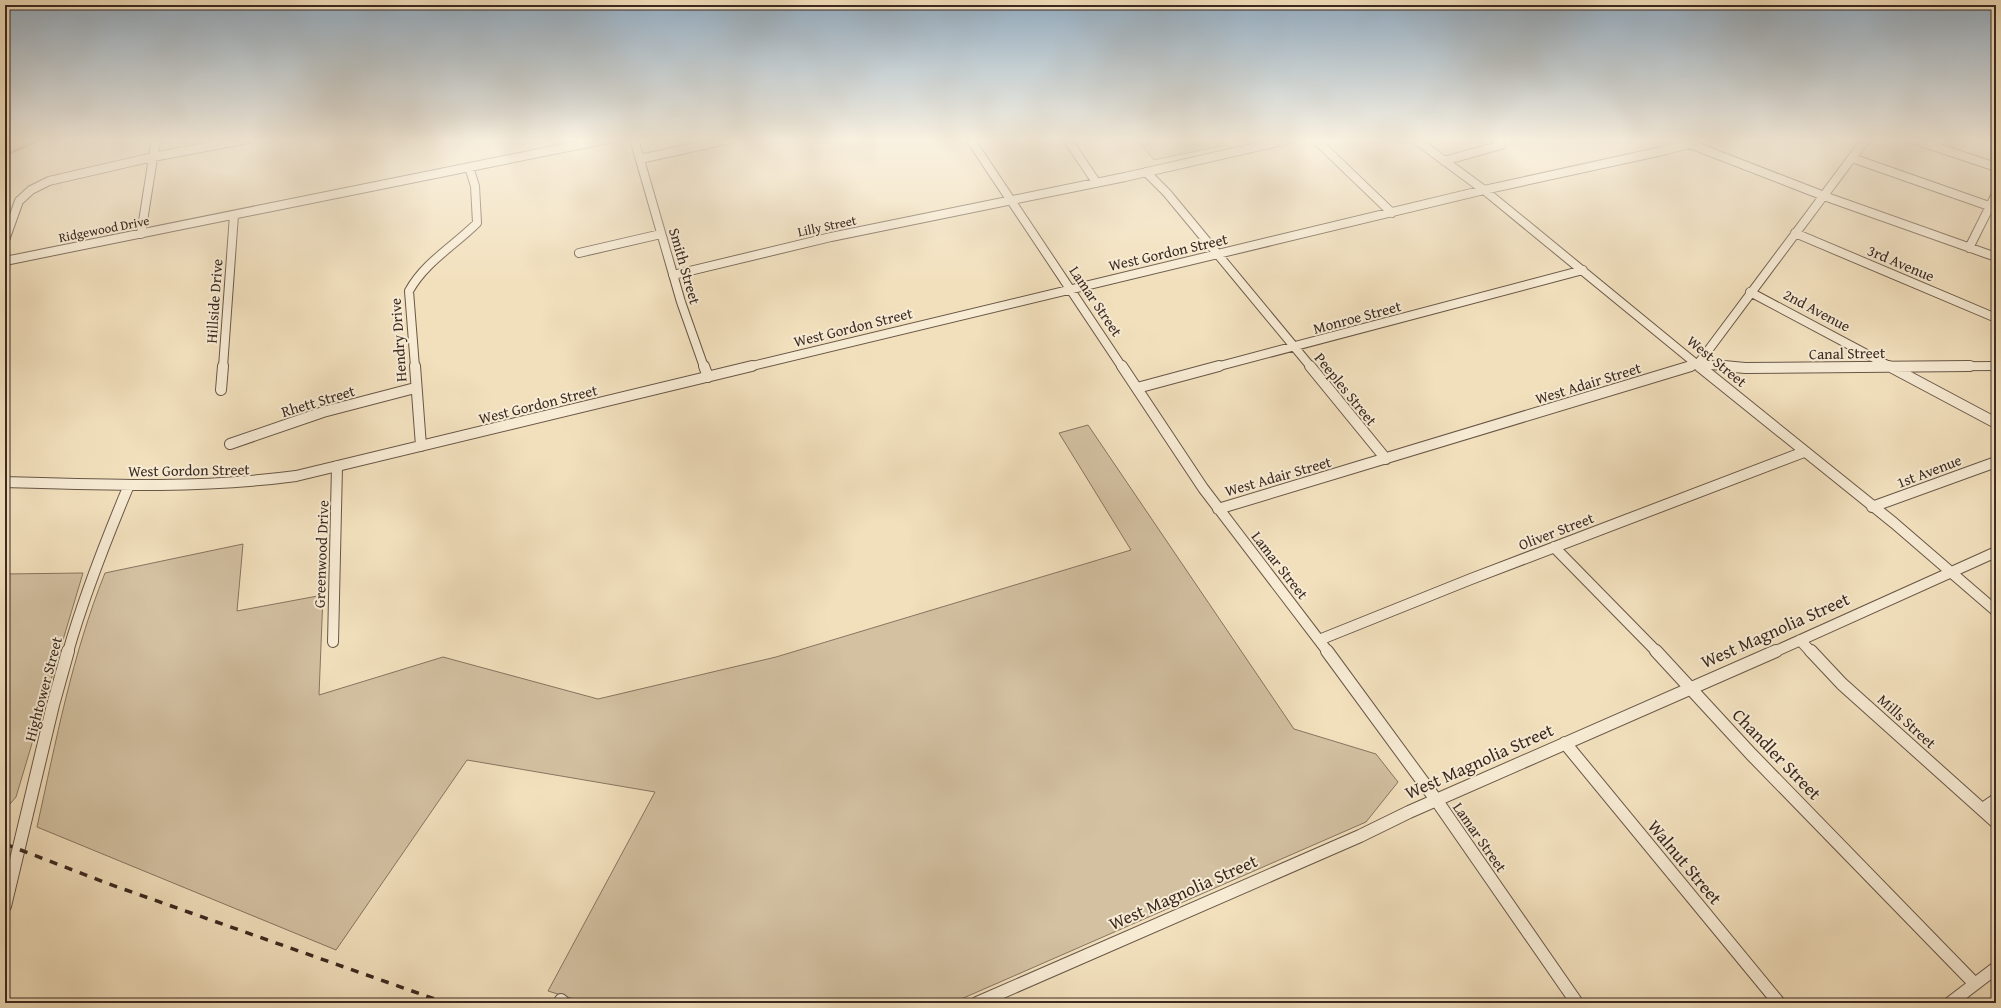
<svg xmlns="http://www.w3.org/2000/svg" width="2001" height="1008" font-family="'Gentium Book Plus',serif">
  <rect width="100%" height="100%" fill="#f2e0bd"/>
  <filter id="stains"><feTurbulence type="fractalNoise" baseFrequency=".005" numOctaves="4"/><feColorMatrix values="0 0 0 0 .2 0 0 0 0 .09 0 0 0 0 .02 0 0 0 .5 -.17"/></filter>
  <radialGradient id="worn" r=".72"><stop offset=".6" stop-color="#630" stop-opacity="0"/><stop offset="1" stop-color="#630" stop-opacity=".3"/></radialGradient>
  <path fill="#d3c1a2" stroke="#877561" d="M1136,139H1221L1226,145L1154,160Z
    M1088,425L1294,729L1376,754L1398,782L1366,822L952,1003H587L548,991L655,792L467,760L336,950L37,827C56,741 72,655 105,573L243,544L237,611L323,595L319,695L443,657L598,699L776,657L1131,550L1059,433Z
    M83,573L16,797L5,810V574Z"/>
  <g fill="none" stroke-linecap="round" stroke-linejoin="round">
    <path stroke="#84725e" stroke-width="2.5" d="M5,155L42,139"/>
    <g stroke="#695747" stroke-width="10">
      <path id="minor-far2" d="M634,139L681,302L704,367
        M970,139L1122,367
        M1067,139L1096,182
        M1315,139L1392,213
        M1415,139L1484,190L1700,367
        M1912,139L1996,167
        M1690,144L1824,196L1996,257
        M1852,158L1989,206
        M640,159L731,139
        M1444,161L1501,145L1495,139
        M1146,172L1167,193L1311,367
        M1795,233L1996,318
        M141,234L156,139
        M5,240L19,201L31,190L49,181L153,157L248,139
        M1969,248L1996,194
        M579,253L661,234
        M5,261L608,139
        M673,275L831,237L1125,177L1291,139
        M1750,292L1891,367
        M1698,364L1736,367
        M223,367L234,215
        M415,367L409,291C425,262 454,246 477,223L475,186L469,167
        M748,367L1484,190L1662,151L1690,144L1700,139
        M1216,367L1583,270
        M1687,367L1698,364L1866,139
        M1844,367L1996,366"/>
    </g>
    <g stroke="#695747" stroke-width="12">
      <path id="minor-far1" d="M415,366L421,446
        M704,366L708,377
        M1122,366L1203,488L1328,652
        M1310,366L1386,459
        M1699,366L1894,523L1996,611
        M1724,366L1745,368L1970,366
        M1889,366L1996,423
        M1137,388L1219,366
        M221,390L223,366
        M230,444L323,412L415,388
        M5,482C103,485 199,489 296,476L752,366
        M1872,507L1996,462
        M1218,509L1691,366
        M1554,547L1657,652
        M1319,640L1471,579L1804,452
        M1800,640L1811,652
        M333,642L337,466
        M68,652C84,595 106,540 129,485
        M1774,652L1996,552"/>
    </g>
    <g stroke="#695747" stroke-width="14">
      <path id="minor" d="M1327,651L1437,801L1577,1003
        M1656,651L1751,754L1975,984
        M1811,651L1842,684L1996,822
        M1565,743L1779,1003
        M1983,809L1996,800
        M5,906L53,705L68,651
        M561,1000L564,1003
        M977,1003L1360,836L1409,812L1776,651
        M1950,1003L1996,968"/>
    </g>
    <use href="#minor-far2" stroke="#f7ebd4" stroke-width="8"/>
    <use href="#minor-far1" stroke="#f7ebd4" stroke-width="10"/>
    <use href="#minor" stroke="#f7ebd4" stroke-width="12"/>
    <path stroke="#3b2920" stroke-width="3.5" stroke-dasharray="8 8" stroke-linecap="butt" d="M5,844L109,884L446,1003"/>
  </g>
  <linearGradient id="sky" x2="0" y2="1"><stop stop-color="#93adc2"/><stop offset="0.5" stop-color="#f9f1e1"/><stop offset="1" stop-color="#f9f1e1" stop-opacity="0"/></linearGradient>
  <rect width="2001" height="280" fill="url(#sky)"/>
  <g text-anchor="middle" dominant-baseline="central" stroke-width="4" stroke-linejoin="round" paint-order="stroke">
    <g font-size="13" fill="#3b2920" stroke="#f7ebd4">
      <text transform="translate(827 226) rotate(-12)">Lilly Street</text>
      <text transform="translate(104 229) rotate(-11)">Ridgewood Drive</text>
    </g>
    <g font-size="15" fill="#3b2920" stroke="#f7ebd4">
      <text transform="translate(1168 252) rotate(-13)">West Gordon Street</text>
      <text transform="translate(1901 263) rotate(23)">3rd Avenue</text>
      <text transform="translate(685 266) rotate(74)">Smith Street</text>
      <text transform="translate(214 301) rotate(-86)">Hillside Drive</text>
      <text transform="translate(1096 301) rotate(56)">Lamar Street</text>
      <text transform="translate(1817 310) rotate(28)">2nd Avenue</text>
      <text transform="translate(1357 317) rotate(-15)">Monroe Street</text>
      <text transform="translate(853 327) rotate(-14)">West Gordon Street</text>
      <text transform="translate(398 340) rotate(-94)">Hendry Drive</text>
      <text transform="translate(1847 353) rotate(-1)">Canal Street</text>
      <text transform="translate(1717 361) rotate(39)">West Street</text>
      <text transform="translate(1588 383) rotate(-17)">West Adair Street</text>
      <text transform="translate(1346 389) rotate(51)">Peeples Street</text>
      <text transform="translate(318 401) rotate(-17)">Rhett Street</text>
      <text transform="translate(538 404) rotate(-14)">West Gordon Street</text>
      <text transform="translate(189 470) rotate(-1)">West Gordon Street</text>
      <text transform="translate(1929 471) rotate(-21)">1st Avenue</text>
      <text transform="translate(1278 476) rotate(-16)">West Adair Street</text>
      <text transform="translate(1556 531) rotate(-21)">Oliver Street</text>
      <text transform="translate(321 554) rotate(-88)">Greenwood Drive</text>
      <text transform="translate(1280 565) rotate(52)">Lamar Street</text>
      <text transform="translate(43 689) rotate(-75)">Hightower Street</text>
      <text transform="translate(1907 721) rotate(42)">Mills Street</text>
      <text transform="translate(1480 837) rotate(55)">Lamar Street</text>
    </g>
    <g font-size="18" fill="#3b2920" stroke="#f7ebd4">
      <text transform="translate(1775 630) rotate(-24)">West Magnolia Street</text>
      <text transform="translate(1777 754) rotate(46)">Chandler Street</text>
      <text transform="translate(1479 761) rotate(-24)">West Magnolia Street</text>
      <text transform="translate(1685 862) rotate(50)">Walnut Street</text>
      <text transform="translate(1183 892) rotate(-24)">West Magnolia Street</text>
    </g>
  </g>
  <rect width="2001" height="1008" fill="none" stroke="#f2e0bd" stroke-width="20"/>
  <rect x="6" y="6" width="1989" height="996" fill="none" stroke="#3b2920" stroke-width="2"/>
  <rect x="10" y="10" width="1981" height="988" fill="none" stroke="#3b2920"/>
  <rect width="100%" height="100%" filter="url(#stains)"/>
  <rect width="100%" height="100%" fill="url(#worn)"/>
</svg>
